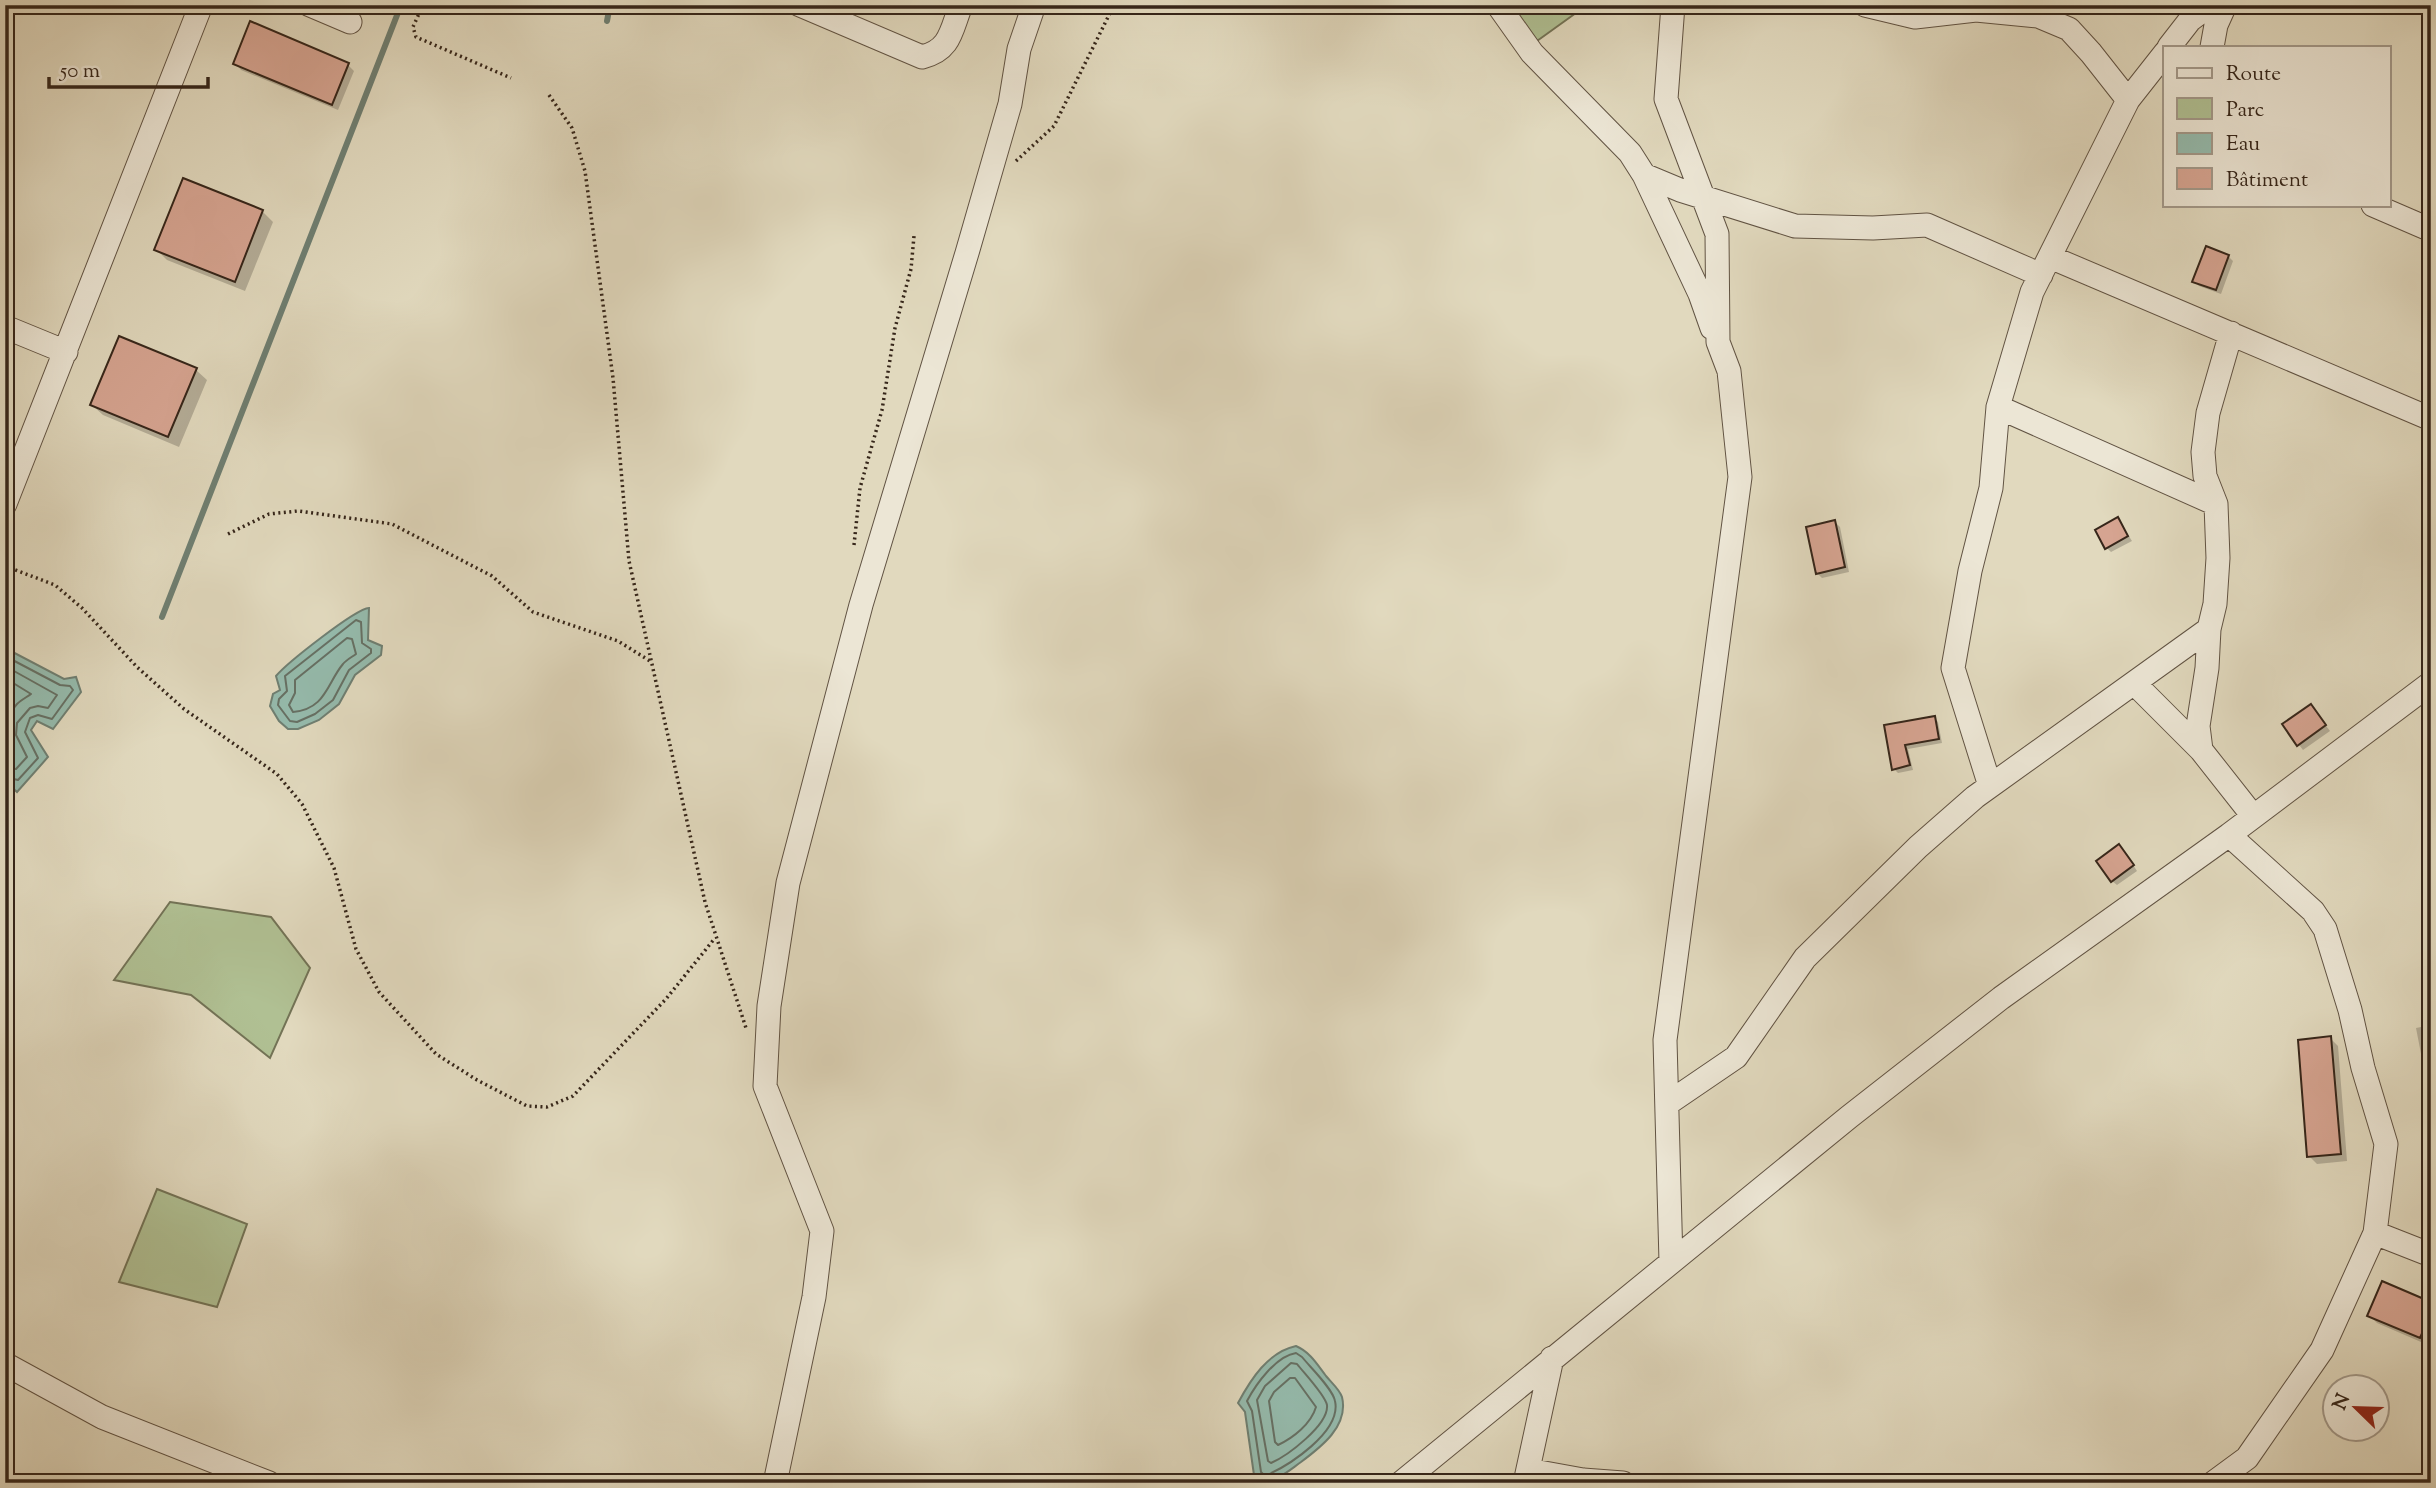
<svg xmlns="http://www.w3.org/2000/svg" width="2436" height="1488" font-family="'Sorts Mill Goudy',serif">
  <rect width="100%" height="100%" fill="#e1d9be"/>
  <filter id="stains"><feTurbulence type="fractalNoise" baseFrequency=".00286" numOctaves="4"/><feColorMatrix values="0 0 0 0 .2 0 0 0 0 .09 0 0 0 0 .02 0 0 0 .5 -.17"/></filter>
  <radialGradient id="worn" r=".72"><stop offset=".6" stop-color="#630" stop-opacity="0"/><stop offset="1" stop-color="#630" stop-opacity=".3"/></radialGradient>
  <path fill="#b0c093" stroke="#737356" stroke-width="2" d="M1507,5H1587L1537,41Z
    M170,902L271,917L310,968L270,1058L191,995L114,980Z
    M157,1189L247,1224L217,1307L119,1282Z"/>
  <path fill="#95bbad" stroke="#6f7f72" stroke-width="2" d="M369,608L368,640L382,646L381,655L355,675L339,704L319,720L298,729H288L279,721L270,706L273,694L280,690L276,676C287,663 355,609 369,608Z
    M5,648L64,679L76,677L81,692L53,729L37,721L31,730L48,757L17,792L5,781Z
    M1296,1346C1310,1352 1317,1364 1326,1376C1331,1382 1340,1390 1342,1397C1349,1426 1321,1447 1301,1462C1287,1472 1276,1483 1258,1480L1254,1475L1245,1412L1238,1403C1251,1379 1268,1352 1296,1346Z"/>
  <path fill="#0003" d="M235,63L348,65L354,71L338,110L241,70Z
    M184,180L262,211L273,222L245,291L167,260L156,249Z
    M2228,256L2233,261L2221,294L2199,286L2194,281Z
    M120,338L196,370L207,380L179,447L103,415L92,405Z
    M2118,519L2132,541L2111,552L2106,547Z
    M1835,522L1840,527L1849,572L1822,578L1817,573Z
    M2311,706L2330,731L2303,750L2284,725Z
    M1934,717L1938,722L1942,743L1908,749L1913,770L1898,773L1894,769L1886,727Z
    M2124,851L2137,871L2117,885L2112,881Z
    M2431,1025V1063L2427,1064L2422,1059L2416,1028Z
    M2330,1038L2338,1046L2347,1161L2317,1164L2309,1156Z
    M2431,1304V1338L2428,1345L2377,1323L2370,1316Z"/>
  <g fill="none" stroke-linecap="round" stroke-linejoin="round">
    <path stroke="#667064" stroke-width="2" d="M356,620L361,622L362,643L371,649V653L349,670L333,700L315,714L297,722L290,721L278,705L279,699L287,691L285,676Z
      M347,638L352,639L356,654C352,657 346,660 343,664C327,683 326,709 293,712L289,705L295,693V680Z
      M5,656L60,685L70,686L73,690L52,719L38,715L30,718L25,732L38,758L18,780L5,777
      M5,666L57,695L48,708L38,706L30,708L17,723L16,735L27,757L16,769L5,768
      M5,678L31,694C27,697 21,700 17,704C1,721 6,736 14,754L12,757H5
      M1296,1353L1302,1357C1310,1367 1333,1389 1335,1401C1342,1432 1288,1466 1265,1476L1261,1472L1252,1411L1247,1401C1256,1384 1276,1356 1296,1353Z
      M1291,1363L1297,1364C1304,1373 1325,1395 1327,1405C1329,1425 1287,1456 1271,1463L1268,1461L1257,1400L1265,1386Z
      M1290,1378H1295L1316,1407C1311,1424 1293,1438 1278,1445L1275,1442L1269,1401L1274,1392Z"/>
    <path stroke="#6f7f72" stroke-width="6" d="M607,21L610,5
      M162,617L401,5"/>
  </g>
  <path fill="#d6a491" stroke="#36261a" stroke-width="2" d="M250,21L349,63L332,105L233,64Z
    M183,178L263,210L235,282L154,250Z
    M2206,246L2229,255L2216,290L2192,282Z
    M119,336L197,368L168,437L90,405Z
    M2118,517L2128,536L2105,549L2095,530Z
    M1835,520L1845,567L1816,574L1806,527Z
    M2311,704L2326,725L2297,746L2282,724Z
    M1935,716L1939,739L1905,745L1910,765L1892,770L1884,725Z
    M2119,844L2134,865L2111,882L2096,861Z
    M2331,1036L2341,1154L2307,1157L2298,1040Z
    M2382,1281L2431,1302V1313L2420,1338L2367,1316Z"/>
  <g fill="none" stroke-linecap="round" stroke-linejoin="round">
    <g stroke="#615343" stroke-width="25">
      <path id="minor" d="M310,5L350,22
        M800,5L922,57C951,50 951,30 961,5
        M1498,5L1532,53L1630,153L1644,175L1700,294L1712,328
        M1865,5L1915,17L1976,10L2038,16L2069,29L2091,53L2128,100
        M2429,5L2431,6
        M2169,47L2190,20L2210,5
        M2212,47L2216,25L2225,5
        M1644,175L1680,190L1795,226L1873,228L1927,225L2041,275
        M2373,205L2431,230
        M2050,257L2431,419
        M5,327L66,352
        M2231,333L2208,413L2203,452L2205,476L2216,504L2218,558L2215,604L2209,629L2207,668L2198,726L2201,750L2253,816
        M1998,407L2216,504
        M5,504L201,5
        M2134,683L2201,750
        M1990,786L1953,668L1970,571L1991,488L1998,407L2032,292L2128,100L2165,53
        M1667,1104L1736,1057L1805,958L1918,847L1975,797L2209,629
        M2375,1233L2431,1255
        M1671,1262L1665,1040L1740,477L1729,371L1718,342L1717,234L1666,99L1673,5
        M5,1364L102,1417L269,1483
        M1528,1470L1583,1480L1623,1483
        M775,1483L814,1297L822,1231L765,1086L769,1006L788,883L861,605L967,253L1010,104L1019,49L1034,5
        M1401,1483L1849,1117L2001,998L2229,835L2431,683
        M1525,1483L1552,1358
        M2213,1483L2247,1458L2322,1350L2375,1233L2386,1144L2363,1068L2350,1010L2325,929L2313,911L2229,835"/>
    </g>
    <path stroke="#36261a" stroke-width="3.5" stroke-dasharray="2 3.5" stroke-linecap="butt" d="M423,5L413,27L416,37L511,78
      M549,95L572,128L585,171L613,378L629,561L705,902L746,1028
      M1016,161L1054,126L1114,5
      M228,534L269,514L298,511L392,524L492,576L533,612L618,641L650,661
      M854,545L860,488L882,410L895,328L911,269L914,236
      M5,566L55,585L82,608L137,667L184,709L277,774L302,804L334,868L356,949L379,992L436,1054L477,1080L527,1106L547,1107L573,1096L666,999L715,938
      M5,1397L11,1389"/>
    <use href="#minor" stroke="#ece6d5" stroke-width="23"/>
  </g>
  <rect width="2436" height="1488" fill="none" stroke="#e1d9be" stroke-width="28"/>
  <rect x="7" y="7" width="2422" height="1474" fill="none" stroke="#36261a" stroke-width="3.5"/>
  <rect x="14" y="14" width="2408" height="1460" fill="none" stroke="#36261a" stroke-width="2"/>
  <rect x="2163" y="46" width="228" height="161" fill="#ece6d5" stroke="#a3998a" stroke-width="2"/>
  <rect x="2177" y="68" width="35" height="10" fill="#ece6d5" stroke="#a3998a" stroke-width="2"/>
  <text x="2226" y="80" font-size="21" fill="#36261a">Route</text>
  <rect x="2177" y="98" width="35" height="21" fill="#b0c093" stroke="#a3998a" stroke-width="2"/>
  <text x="2226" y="116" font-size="21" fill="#36261a">Parc</text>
  <rect x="2177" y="133" width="35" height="21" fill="#95bbad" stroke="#a3998a" stroke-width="2"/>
  <text x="2226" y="150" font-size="21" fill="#36261a">Eau</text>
  <rect x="2177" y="168" width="35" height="21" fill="#d6a491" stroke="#a3998a" stroke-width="2"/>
  <text x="2226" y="186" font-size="21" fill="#36261a">Bâtiment</text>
  <g transform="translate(2356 1408) rotate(293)"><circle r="33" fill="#ece6d5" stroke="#a3998a" stroke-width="2"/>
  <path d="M0-5L12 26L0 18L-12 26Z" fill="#8f2418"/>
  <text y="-10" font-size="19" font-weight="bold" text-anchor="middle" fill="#36261a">N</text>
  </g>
  <path d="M49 77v10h159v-10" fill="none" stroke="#36261a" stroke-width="3.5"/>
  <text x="60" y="77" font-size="21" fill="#36261a" stroke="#ece6d5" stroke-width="5" paint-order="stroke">50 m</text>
  <rect width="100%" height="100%" filter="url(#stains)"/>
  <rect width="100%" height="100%" fill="url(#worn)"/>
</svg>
